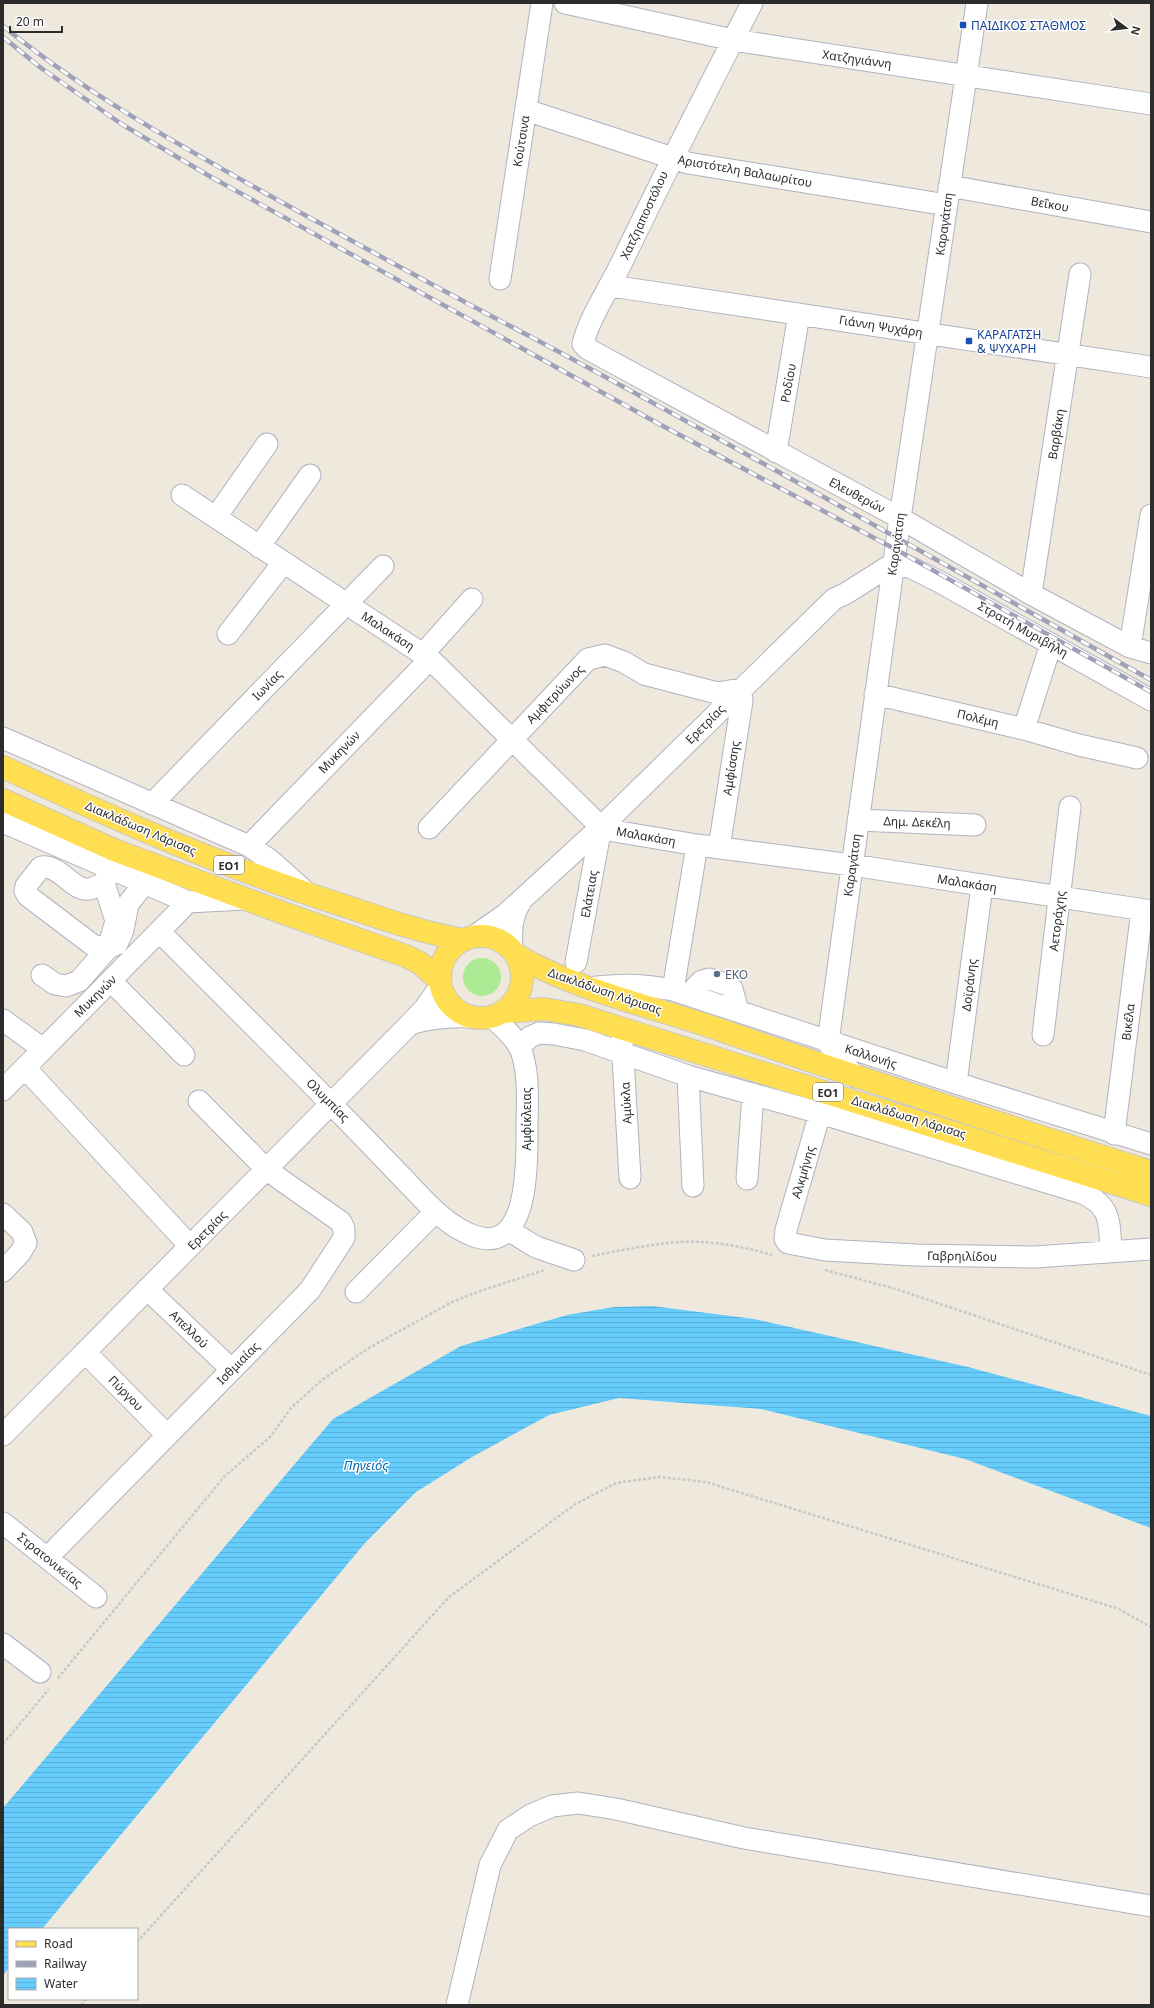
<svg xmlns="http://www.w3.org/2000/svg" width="1154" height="2008" font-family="'Noto Sans',sans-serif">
  <defs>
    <pattern id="water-rules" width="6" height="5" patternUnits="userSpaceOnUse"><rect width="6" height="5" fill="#65ccfb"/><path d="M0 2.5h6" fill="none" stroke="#58afd7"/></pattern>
  </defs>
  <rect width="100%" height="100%" fill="#efe8dd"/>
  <path fill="#adea94" d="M463 977a19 19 0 1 1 38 0a19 19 0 1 1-38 0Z"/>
  <path fill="url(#water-rules)" d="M652,1306L754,1319L968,1367L1151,1416V1528L965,1459L761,1409L619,1398L549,1415L472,1457L416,1492L365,1543L42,1929H9V1968L3,1975V1808L333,1419L461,1346L567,1315L614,1307Z"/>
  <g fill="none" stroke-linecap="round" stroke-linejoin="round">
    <g stroke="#b1b2c1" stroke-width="23">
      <path id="minor" d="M565,3L733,40L1151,104
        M752,3C708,89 664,174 622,262C611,285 588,320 583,344L588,349L900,518L1031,594L1130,647L1151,653
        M526,110L688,163L947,205
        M949,186L1151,222
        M500,279L542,3
        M611,286L1151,367
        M776,452L799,314
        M182,495L430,659L601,827L614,831L697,845L852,865L1151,911
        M216,517L267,444
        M259,547L310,475
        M894,563L912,568L938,581L1151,700
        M1031,594L1080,274
        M228,634L283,563
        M1130,647L1151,515
        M423,654L472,599
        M875,694L1024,729L1079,745L1137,758
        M1024,729L1051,644
        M3,738L249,846L270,860L307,893
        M152,804L383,566
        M858,820L975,825
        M3,822L188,902L245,899
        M429,828L588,659L605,655L624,662L644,674L717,693L741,689L742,701L719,848
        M249,846L430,659
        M110,869L104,883C100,885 94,888 89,889C73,892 60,864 41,867L26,886L25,891L28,896L94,946L108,948L117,944L123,930L128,904L144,884
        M160,932C217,990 275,1046 332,1105C354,1127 376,1150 398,1173C421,1196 443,1225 474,1236C530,1256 527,1160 527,1129C527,1104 530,1072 520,1048C514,1036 502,1026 492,1017
        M473,937L506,914L601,827L834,599L845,594L894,563
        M512,950C511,933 511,917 520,903
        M576,962L601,827
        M42,975L55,984L66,986L79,981L108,948L116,921L104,883
        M111,981L184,1055
        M589,988C621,984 641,984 673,990L956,1083L1151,1144
        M673,990L697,845
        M688,995L702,981L709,979L728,985L732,989L738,1011
        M3,1020L43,1049
        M410,1024C431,1017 451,1016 473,1017
        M1043,1035L1070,807
        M622,1040L630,1178
        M519,1047L530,1037L539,1033L554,1034L585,1040L688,1076L820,1113L1082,1193C1112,1206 1109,1222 1111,1251
        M25,1068L190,1246
        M688,1076L693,1186
        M856,1077L836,1055L828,1042L900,518L977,3
        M956,1083L982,886
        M3,1090L188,902
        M820,1113L786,1230L785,1239L788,1243L825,1250L915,1255L1035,1257L1151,1249
        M1114,1134L1142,910
        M747,1179L753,1094
        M3,1214L22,1232L26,1243L20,1253L3,1271
        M508,1230L536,1247L574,1260
        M147,1289L231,1369
        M356,1292L435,1212
        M85,1352L167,1435
        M3,1435L410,1024L425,1008L441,985
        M3,1523L96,1597
        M48,1557L310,1290L344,1238V1229L341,1222L267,1170L199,1101
        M3,1644L40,1672
        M457,2005L490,1865L508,1830L529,1816L552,1806L578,1803L616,1809L744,1838L1151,1906"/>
    </g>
    <g stroke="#c8c8c8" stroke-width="24">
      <path id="major" d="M3,767C114,819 228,869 345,906C384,919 423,933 464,940
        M3,800L114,850L286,914L406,956L420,963L440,981
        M440 977a41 41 0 1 1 82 0a41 41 0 1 1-82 0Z
        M516,955C577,990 646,1005 712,1027C858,1078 1004,1125 1151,1172
        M503,1012L544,1009L579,1015L1151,1195"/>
    </g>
    <path stroke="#c8c8c8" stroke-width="2.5" stroke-dasharray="3 2" stroke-linecap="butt" d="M592,1256C617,1251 642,1246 667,1243C701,1239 739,1245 772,1255
      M825,1270L896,1289L1151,1375
      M58,1678L224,1477L271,1436L291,1408L322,1380L367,1349L452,1302L477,1292L545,1270
      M3,1744L49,1689
      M137,1942L449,1597L574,1505L616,1483L659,1477L706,1482L1119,1609L1151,1627
      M81,2005L86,1999"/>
    <use href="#minor" stroke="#fff" stroke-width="21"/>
    <use href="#major" stroke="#ffde52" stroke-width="22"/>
    <g stroke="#9ea1b8" stroke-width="4.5">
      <path id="rail" d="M3,26C89,96 186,149 283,203C367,249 450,295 535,339C742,450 946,565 1151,680
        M3,37L41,68L123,125L211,177L661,425L895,549L1151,692"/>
    </g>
    <use href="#rail" stroke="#fff" stroke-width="3" stroke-dasharray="9" stroke-linecap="butt"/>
  </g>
  <g fill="#1a4fb4" stroke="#fff" stroke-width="1.5">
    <rect x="959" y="21" width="8" height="8" rx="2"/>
    <rect x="965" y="337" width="8" height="8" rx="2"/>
  </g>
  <circle fill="#5c6f8a" stroke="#fff" stroke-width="1.5" cx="717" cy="974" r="4"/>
  <g text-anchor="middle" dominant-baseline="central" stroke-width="3" stroke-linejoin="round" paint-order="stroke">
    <g fill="#fff" stroke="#6b6b6b" stroke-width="1">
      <rect x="214" y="856" width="30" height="18" rx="3"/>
      <rect x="813" y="1083" width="30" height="18" rx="3"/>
    </g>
    <g font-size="11" font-weight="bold" fill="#2c2c2c">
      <text x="229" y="865">ΕΟ1</text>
      <text x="828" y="1092">ΕΟ1</text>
    </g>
    <g font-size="12" fill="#164399" stroke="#fff" text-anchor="start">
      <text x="971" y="25">ΠΑΙΔΙΚΟΣ ΣΤΑΘΜΟΣ</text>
      <text x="977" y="334">ΚΑΡΑΓΑΤΣΗ<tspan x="977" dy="14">&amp; ΨΥΧΑΡΗ</tspan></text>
    </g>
    <g font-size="12" fill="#2c2c2c" stroke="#fff">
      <text transform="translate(857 59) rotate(8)">Χατζηγιάννη</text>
      <text transform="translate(521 141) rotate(-81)">Κούτσινα</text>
      <text transform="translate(745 171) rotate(10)">Αριστότελη Βαλαωρίτου</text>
      <text transform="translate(1050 204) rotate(10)">Βεΐκου</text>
      <text transform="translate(644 215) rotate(-65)">Χατζηαποστόλου</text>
      <text transform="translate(944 224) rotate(-82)">Καραγάτση</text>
      <text transform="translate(881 326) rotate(9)">Γιάννη Ψυχάρη</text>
      <text transform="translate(788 383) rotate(-80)">Ροδίου</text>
      <text transform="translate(1056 434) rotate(-81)">Βαρβάκη</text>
      <text transform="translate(857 495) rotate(28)">Ελευθερών</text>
      <text transform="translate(896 544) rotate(-82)">Καραγάτση</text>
      <text transform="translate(1023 629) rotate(29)">Στρατή Μυριβήλη</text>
      <text transform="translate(388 631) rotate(33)">Μαλακάση</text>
      <text transform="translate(267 685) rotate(-46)">Ιωνίας</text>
      <text transform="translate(555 694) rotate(-46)">Αμφιτρύωνος</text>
      <text transform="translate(978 718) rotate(13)">Πολέμη</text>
      <text transform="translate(705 724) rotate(-45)">Ερετρίας</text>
      <text transform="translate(339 752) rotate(-46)">Μυκηνών</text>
      <text transform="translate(731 768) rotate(-81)">Αμφίσσης</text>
      <text transform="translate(917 822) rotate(2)">Δημ. Δεκέλη</text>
      <text transform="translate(141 828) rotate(23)">Διακλάδωση Λάρισας</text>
      <text transform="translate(646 836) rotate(10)">Μαλακάση</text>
      <text transform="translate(852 865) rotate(-82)">Καραγάτση</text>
      <text transform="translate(967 883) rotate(9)">Μαλακάση</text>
      <text transform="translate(589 894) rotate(-80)">Ελάτειας</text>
      <text transform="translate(1057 921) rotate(-83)">Αετοράχης</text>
      <text transform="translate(969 985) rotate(-83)">Δοϊράνης</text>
      <text transform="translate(605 991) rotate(19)">Διακλάδωση Λάρισας</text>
      <text transform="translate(95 996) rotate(-45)">Μυκηνών</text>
      <text transform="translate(1128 1022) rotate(-83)">Βικέλα</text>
      <text transform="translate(871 1056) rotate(18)">Καλλoνής</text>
      <text transform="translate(328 1100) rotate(45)">Ολυμπίας</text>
      <text transform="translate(626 1103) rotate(-93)">Αμύκλα</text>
      <text transform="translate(909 1117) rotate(17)">Διακλάδωση Λάρισας</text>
      <text transform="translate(526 1119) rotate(-90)">Αμφίκλειας</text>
      <text transform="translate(803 1172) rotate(-74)">Αλκμήνης</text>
      <text transform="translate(207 1230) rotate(-45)">Ερετρίας</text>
      <text transform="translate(962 1256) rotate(1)">Γαβρηιλίδου</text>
      <text transform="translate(189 1329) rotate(44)">Απελλού</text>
      <text transform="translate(238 1363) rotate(-45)">Ισθμιαίας</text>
      <text transform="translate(126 1393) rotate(45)">Πύργου</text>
      <text transform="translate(50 1560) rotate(39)">Στρατονικείας</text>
    </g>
    <g font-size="12" fill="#4e5e75" stroke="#fff" text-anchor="start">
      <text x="725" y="974">EKO</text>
    </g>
    <g font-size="13" font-style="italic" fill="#0068ab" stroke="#fff">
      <text x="366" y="1465">Πηνειός</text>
    </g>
  </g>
  <rect width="1154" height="2008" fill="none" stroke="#2c2c2c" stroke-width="8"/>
  <rect x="8" y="1928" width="130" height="72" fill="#ffffff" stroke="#ababab"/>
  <rect x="16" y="1941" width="20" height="6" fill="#ffde52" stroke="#ababab"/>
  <text x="44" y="1948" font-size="12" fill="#2c2c2c">Road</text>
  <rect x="16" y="1961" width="20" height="6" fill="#9ea1b8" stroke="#ababab"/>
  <text x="44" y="1968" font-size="12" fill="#2c2c2c">Railway</text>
  <rect x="16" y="1978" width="20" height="12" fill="url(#water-rules)" stroke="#ababab"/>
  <text x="44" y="1988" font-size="12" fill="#2c2c2c">Water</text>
  <g transform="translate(1126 28) rotate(105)" stroke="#ffffff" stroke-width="3" paint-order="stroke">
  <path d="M0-3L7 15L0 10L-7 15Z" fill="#2c2c2c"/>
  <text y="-6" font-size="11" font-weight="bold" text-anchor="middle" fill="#2c2c2c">N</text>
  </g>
  <path d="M10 26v6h52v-6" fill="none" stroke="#2c2c2c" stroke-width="2"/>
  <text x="16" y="26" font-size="12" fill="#2c2c2c" stroke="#ffffff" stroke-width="3" paint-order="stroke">20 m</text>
</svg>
